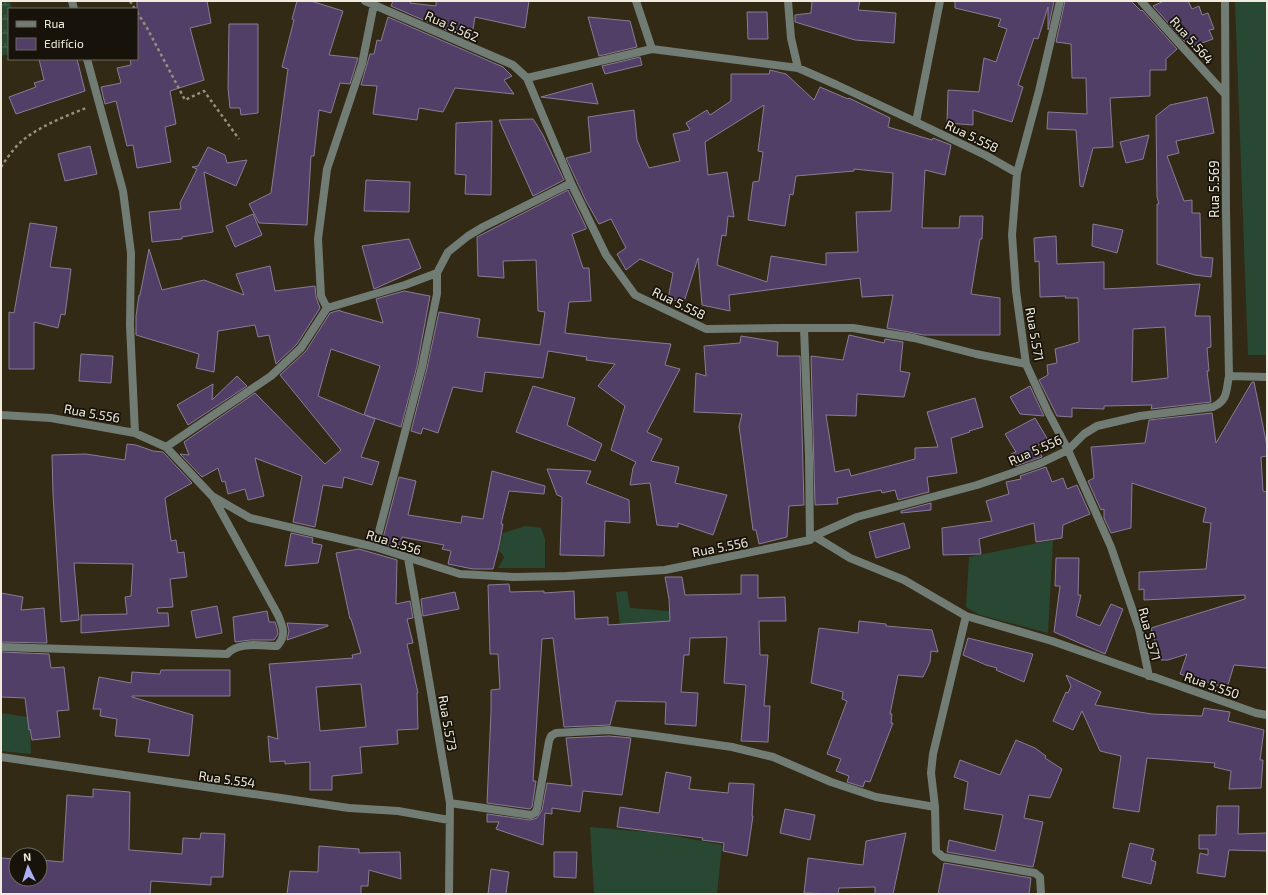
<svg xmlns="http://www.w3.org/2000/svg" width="1268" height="895" font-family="'Exo 2',sans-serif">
  <defs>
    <pattern id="wetland-marsh" width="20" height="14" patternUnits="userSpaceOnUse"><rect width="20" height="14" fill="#294833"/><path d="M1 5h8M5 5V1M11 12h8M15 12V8" fill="none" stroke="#486350"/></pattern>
  </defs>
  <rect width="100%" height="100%" fill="#322a14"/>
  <path fill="#294833" d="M1235,1H1267V355H1248Z
    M526,526L541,528L545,539V568H498L504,558L503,555L499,551L503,533Z
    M1053,540L1048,633L980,615L966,607L969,557Z
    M627,591L630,608L669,611L671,655L658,659L655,622L630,623L631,638L620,625L616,592Z
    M1,713L27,717L30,730L31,754L1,751Z
    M590,827L660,833L722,845L717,894H594Z"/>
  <path fill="url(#wetland-marsh)" d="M1,1H10L12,9H9V54L1,56Z"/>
  <path fill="#523f68" stroke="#877d95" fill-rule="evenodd" d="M137,1H207L211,23L190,28L204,80L170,91L176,124L165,127L171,162L137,168L133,145L127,146L116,101L105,104L101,87L121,83L117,68L131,65L130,59H137Z
    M297,1H311L343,11L329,55L358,58L350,84L340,83L331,113L319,110L314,156H311L307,225L259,223L249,204L271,193L288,69L282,67L294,20L292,19Z
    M393,1H410V3L436,6V1H529L525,28L475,17L471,41L391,6Z
    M812,1H860L858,10L896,13L894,43L855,40L795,22V15L811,13Z
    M955,1H1054L1048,30V7L1038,39L1034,38L1018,85L1023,87L1012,122L973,110V125L947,123L948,90L979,92L984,58L996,62L1007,29L998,26L1001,19L955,8Z
    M1065,1H1131L1141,11L1142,10L1177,49L1166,59V70H1150V96L1110,98L1113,147L1093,148L1083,187L1080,186L1076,130L1047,129L1048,112L1087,114L1086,78H1072L1071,44L1056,42Z
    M1164,1H1188L1192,9L1199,6L1202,15L1208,13L1214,29L1209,30L1213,39L1194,46L1191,37L1185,42L1153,6Z
    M747,12H767L768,39H748Z
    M388,17L503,67L512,76L504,80L514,94L455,88L443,112L419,108L417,120L373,114L377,86L361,85L370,54H374L377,40L381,41Z
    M588,17L630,21L637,47L599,56Z
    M229,24H258V113L241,115L240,108H230L228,88Z
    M640,57L642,65L605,74L602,66Z
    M39,59H77L85,91L16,114L9,97L36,87L34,83L44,80Z
    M770,70L786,74L814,100L820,87L848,99L849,98L890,118L888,127L932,140L933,138L951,145L945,175L925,170L922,228H959L960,216H983L982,239H980L971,294L1000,298V335H924L887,328L893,295L862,297L860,278L729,295L730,311L702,305L698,258L684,302L668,299L673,273L640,259L626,270L617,254L626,248L611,219L599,224L586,201L566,158L591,152L588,117L634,110L637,140L649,168L680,161L673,134L690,130L686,123L707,110L710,115L731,101V74H769ZM764,105L758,151L763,152L759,181L753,182L748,220L785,226L790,194L793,195L796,176L854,171V169L893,173L891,211L856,212L858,252L826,253V265L771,256L767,282L717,265L722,235L726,236L728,216L734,217L727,172L708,175L705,142Z
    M592,83L598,104L541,97Z
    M1207,97L1214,133L1176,141L1179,153L1167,156L1184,201L1192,200V213H1200L1201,257L1213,258L1211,277L1195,275L1157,264V204H1159L1157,197L1156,116L1170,105Z
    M533,119L543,135L564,180L533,196L499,120Z
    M492,121L491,195L465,194L466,175L455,174L456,123Z
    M1149,135L1143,159L1126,163L1120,142Z
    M90,146L97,174L65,181L58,154Z
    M208,147L225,155L227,163L247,160L236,186L204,172L213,232L182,237V239L152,242L149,212L181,209L180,203L197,169L192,167L198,166Z
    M366,180L410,182L409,212L364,211Z
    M568,190L586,227V229L572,234L583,268H589L591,301L569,302L565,333L608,338L671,344L665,365L680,369L647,432L662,439L651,461L679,467L675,483L727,495L713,535L678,523V527L657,525L650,483L630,485L633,468L636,462L611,450L625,406L598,386L615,364L586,360L587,357L548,351L543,378L485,372L482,392L453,387L438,433L423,428L421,434L411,431L427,368L439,312L480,319L477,337L540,345L545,312L538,311L536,260L503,261L504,278L478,276L477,237Z
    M253,214L262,235L235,247L226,226Z
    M30,223L57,227L50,267L71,269L65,315L61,314L58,328L34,322V369H9V312L14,313Z
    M1093,224L1123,230L1117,253L1092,246Z
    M1056,236L1057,264L1104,262V289L1200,284L1195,316H1210L1211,347L1207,348L1209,371H1207L1211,402L1151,409L1152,405L1104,406V409L1072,408V417L1057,416L1039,380L1048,375L1047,365L1057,363L1055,349L1079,342L1078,298H1065L1066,296L1040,297L1039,261L1035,262L1034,238ZM1165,327L1168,378L1132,382L1133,329Z
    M409,239L421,268L374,289L362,246Z
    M149,249L162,290L204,280L244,295L236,274L270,266L275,291L315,286L316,297L320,308L297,344L276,364L269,335L258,337L255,325L218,331L214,372L196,368L199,354L136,335V316L139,295H140Z
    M404,291L430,296L417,366L401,427L365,415L375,419L361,457L379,462L372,485L344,477L342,488L323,485L315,527L293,522L302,476L255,458L264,496L248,500L245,489L228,494L225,481L222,482L218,468L202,477L180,454L189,455L184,442L255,393L325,464L341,450L280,375L306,351L330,313L340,310V311L383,323L376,299ZM331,349L380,366L364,415L318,396Z
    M849,335L884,343L885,339L903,342L900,371L910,373L904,397L857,394L856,416L826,415L835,472L849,469L851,476L915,459V448L938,447L927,412L975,398L983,427L969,431L970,432L951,438L957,473L927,477L929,492L898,500L895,490L882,493L881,490L837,498L838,504L815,505L811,356L843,360Z
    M741,336L778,342L777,356H800L804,505L789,506L787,537L759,544L756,530H753L739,426L742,414L694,412L696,373L706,376L704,346L740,343Z
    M81,354L113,356L111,383L79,381Z
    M237,376L247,386L188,425L177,405L213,384L212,400Z
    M1252,382H1254L1267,446V456L1261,457L1263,491L1267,492V668L1234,665L1227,688L1180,674L1187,654L1168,660H1161L1151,628L1245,599V595L1144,600V589L1139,590V572L1206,569L1211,523L1203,522L1206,508L1132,483L1131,528L1111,533L1104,518V509L1101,510L1088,481L1094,478L1091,447L1145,443L1149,420L1212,413L1216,443Z
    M533,386L575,398L567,425L602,444L595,461L516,432Z
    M1030,386L1042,412L1044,416L1020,414L1010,397Z
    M1035,418L1048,440L1037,446L1042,457L1016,466L1011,454L1016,452L1005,434Z
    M127,444L136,445L153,451L163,452L192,483L165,498L171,541L176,540L178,553L184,552L187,577L170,579L173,607L157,608L158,613H168L169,626L81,633V615L127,614L125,597L131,596L133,564L74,563L79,620L61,622L53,494L52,455L86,454L125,460Z
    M1046,467L1052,482L1063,478L1067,489L1077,485L1090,514L1063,525L1062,538L1036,542L1034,523L979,539L981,554L943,555L942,528L992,521L986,501L1009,494L1006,482L1021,479L1020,476Z
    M547,469L591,471L586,483L629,500L630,523L605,521L604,556L560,555L562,497L557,495Z
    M492,471L545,486L544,494L509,491L501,524H503L499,546L493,569H473L448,564L451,551L442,549L444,545L402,537L401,545L397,544V548L383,544L388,543L382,542L399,477L416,481L408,515L461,523L462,516L483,519Z
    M931,503V510L901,513V511Z
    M904,523L910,548L876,558L869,532Z
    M291,533L313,538L312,543L322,545L318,563L285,566Z
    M359,549L397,560L396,604L410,601L413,618L407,619L413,643L407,644L418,693H417L418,729L397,730L398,744L360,747L362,773L332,776V790H310V762L285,764V761L270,762L268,736L278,739L269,664L353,658L352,655L361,653L351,619H350L336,553ZM361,684L366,727L320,731L316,687Z
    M1056,558H1079L1078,595H1081L1076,616L1100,626L1111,604L1123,609L1105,654L1054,632L1060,586H1055Z
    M741,575H758V598L785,597L786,621H759L760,655H768L764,706H770L768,742L741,741L746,685L724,683L727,637L690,638L689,655H684L681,692L698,693L696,726L665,724L666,702L616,701L610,725L564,727L553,638L542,639L533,781H536L532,807L530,809L487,803L491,712V690L500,689L498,654H490L488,585L509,584L510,592L544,591V593L574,591L575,619L608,617V625L670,621L669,599L665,577H682L685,595L741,594Z
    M455,592L459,609L423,616L421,599Z
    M1,593L23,597L21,610L44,608L47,643L1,642Z
    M217,606L222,633L196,638L191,611Z
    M267,611L269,622H275L277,628L278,634L274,640H250L235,642L233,617Z
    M859,621L886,624V626L932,630L938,652L931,651L930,662L923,677L898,675L890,714H892L891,723H893L870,782L865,781L863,787L847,782L849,776L836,771L841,759L827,754L847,701L842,699L843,692L811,683L819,628L858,633Z
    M287,623L328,625V626L287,640L289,631Z
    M968,638L1033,654L1024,682L996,670L997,668L986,665L963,655Z
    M1,652L49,654L51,668L64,667L69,710L57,711L60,737L32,740L30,729L29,730L25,698L1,697Z
    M161,670H230V696H132V697L193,715L189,756L148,752L150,739L115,736L117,719L100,716L101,709H93L99,677L131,683L132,672L160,674Z
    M1066,675L1101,692L1095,705L1152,714L1202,716L1204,708L1230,712L1228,721L1264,730L1260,760H1263L1261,788L1229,789L1231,771L1214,767L1215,763L1147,758L1139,812L1113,808L1121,756L1100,751L1082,711L1073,730L1053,721L1066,692L1068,693L1071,686Z
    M609,736L631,738L622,795L583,791L580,812L552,808V814L545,813L543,845L496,829L499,822H487V814L530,820L537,818L542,810L547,783L572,786L566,738Z
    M1016,740L1035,748L1046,756L1045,758L1062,769L1050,798L1029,795L1024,818L1043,822L1033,867L947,852L949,840L995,851L1003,815L964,809L968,782L954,777L960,760L1000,775Z
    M666,772L691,777L689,789L728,793L729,783L754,784L752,816H753L747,856L723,851L724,843L702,840L703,838L617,827L620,807L659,813Z
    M93,789L130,792L129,850L182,854L183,838L200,839L201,833L225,834L223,877H211V885L151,881L150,894H1V858L16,859V879H40V860L63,862L67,795L93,797Z
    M1217,806H1239L1238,834L1267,833V851L1229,850L1225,877L1197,873L1200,853L1208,855V849H1199V835H1216Z
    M785,809L815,815L810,840L780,833Z
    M906,833L893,894H875V887L839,888L838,894L804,893L808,858L863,865L866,841Z
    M1130,843L1154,849L1151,860L1156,862L1151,884L1122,877Z
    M319,846L359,849V853L400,852L401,879L369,870L368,886H361V894H287L290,871L318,872Z
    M554,852H577L576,878L554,877Z
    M944,863L1031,878L1029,894H938Z
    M491,869L509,872L506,894H488Z"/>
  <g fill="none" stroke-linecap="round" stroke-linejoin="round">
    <path stroke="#968f7d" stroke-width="2.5" stroke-dasharray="3 3" stroke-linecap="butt" d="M130,1L135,9
      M137,12L147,28L185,100L204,91L239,139
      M1,167C8,156 17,144 27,137C45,124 66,116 86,108"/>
    <path stroke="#717c75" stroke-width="8" d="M72,1L74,9
      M365,1L513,65L527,78L571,183L606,255L635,295L706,329L783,328H853L914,338L976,354L1026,364
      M636,1L652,49
      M788,1L791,38L798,68
      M1060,1L1039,91L1017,173L1012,235L1016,291L1026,364L1047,410L1068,450L1111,547L1139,629L1149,676
      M1141,1L1225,94
      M87,59L123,191L131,253L130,325L135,433
      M527,78L652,49L798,68L837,85L916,122L987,156L1017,173
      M916,122L940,1
      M327,308L321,296L318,239L327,169L362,64L374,4
      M804,328L809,458L810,540
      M1229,376L1267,377
      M1,415L51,418L135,433L166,447L212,496L250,518L375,547L460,574L514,577L566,576L665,570L810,540
      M166,447L271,376L301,348L327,308L405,285L437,273
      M814,536L850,558L904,580L966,616L1052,641L1256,713L1267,715
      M810,540L814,536L857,517L977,485L1041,463L1068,450L1084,434L1097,426L1140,416L1213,407C1228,400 1226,391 1229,376L1226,211L1225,1
      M375,547L422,367L437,294V273L448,252L468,236L483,227L571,183
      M408,558L450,803L449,894
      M966,616L933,754L931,773L935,807L936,851L943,857L1035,873L1040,877L1041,894
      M1,647L227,654C239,641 261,646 277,646C287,635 283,627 278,615L213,497
      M1,757L349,808L398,811L449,820
      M450,803L531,815L535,813L537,809L549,741L551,736L556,733L609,730L649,735L732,747L773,757L831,782L876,797L935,807"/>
  </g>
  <g text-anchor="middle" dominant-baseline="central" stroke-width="3.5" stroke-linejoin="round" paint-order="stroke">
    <g font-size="13" fill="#f0ebdd" stroke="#17130a">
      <text transform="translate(452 26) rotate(24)">Rua 5.562</text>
      <text transform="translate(1192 40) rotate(48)">Rua 5.564</text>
      <text transform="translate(972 136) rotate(26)">Rua 5.558</text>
      <text transform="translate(1214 189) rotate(-90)">Rua 5.569</text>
      <text transform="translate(679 303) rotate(26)">Rua 5.558</text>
      <text transform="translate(1035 334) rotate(80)">Rua 5.571</text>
      <text transform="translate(92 413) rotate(10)">Rua 5.556</text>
      <text transform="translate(1035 450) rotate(-24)">Rua 5.556</text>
      <text transform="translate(394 542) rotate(17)">Rua 5.556</text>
      <text transform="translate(720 547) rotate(-11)">Rua 5.556</text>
      <text transform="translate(1150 634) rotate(75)">Rua 5.571</text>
      <text transform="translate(1212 685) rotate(19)">Rua 5.550</text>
      <text transform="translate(448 723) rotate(80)">Rua 5.573</text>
      <text transform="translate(227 779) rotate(8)">Rua 5.554</text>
    </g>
  </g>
  <rect width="1268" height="895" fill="none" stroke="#f0ebdd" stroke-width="4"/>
  <rect x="8" y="8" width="130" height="52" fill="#17130a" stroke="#6e695e"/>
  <rect x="16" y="21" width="20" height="6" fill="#717c75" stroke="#6e695e"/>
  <text x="44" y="28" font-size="12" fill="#f0ebdd">Rua</text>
  <rect x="16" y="38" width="20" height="12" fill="#523f68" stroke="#6e695e"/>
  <text x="44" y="48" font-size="12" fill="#f0ebdd">Edifício</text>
  <g transform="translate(28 867) rotate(356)"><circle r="19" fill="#17130a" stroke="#6e695e"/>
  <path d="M0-3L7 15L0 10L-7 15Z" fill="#adaffb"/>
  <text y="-6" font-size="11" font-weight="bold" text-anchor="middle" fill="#f0ebdd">N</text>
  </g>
</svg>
